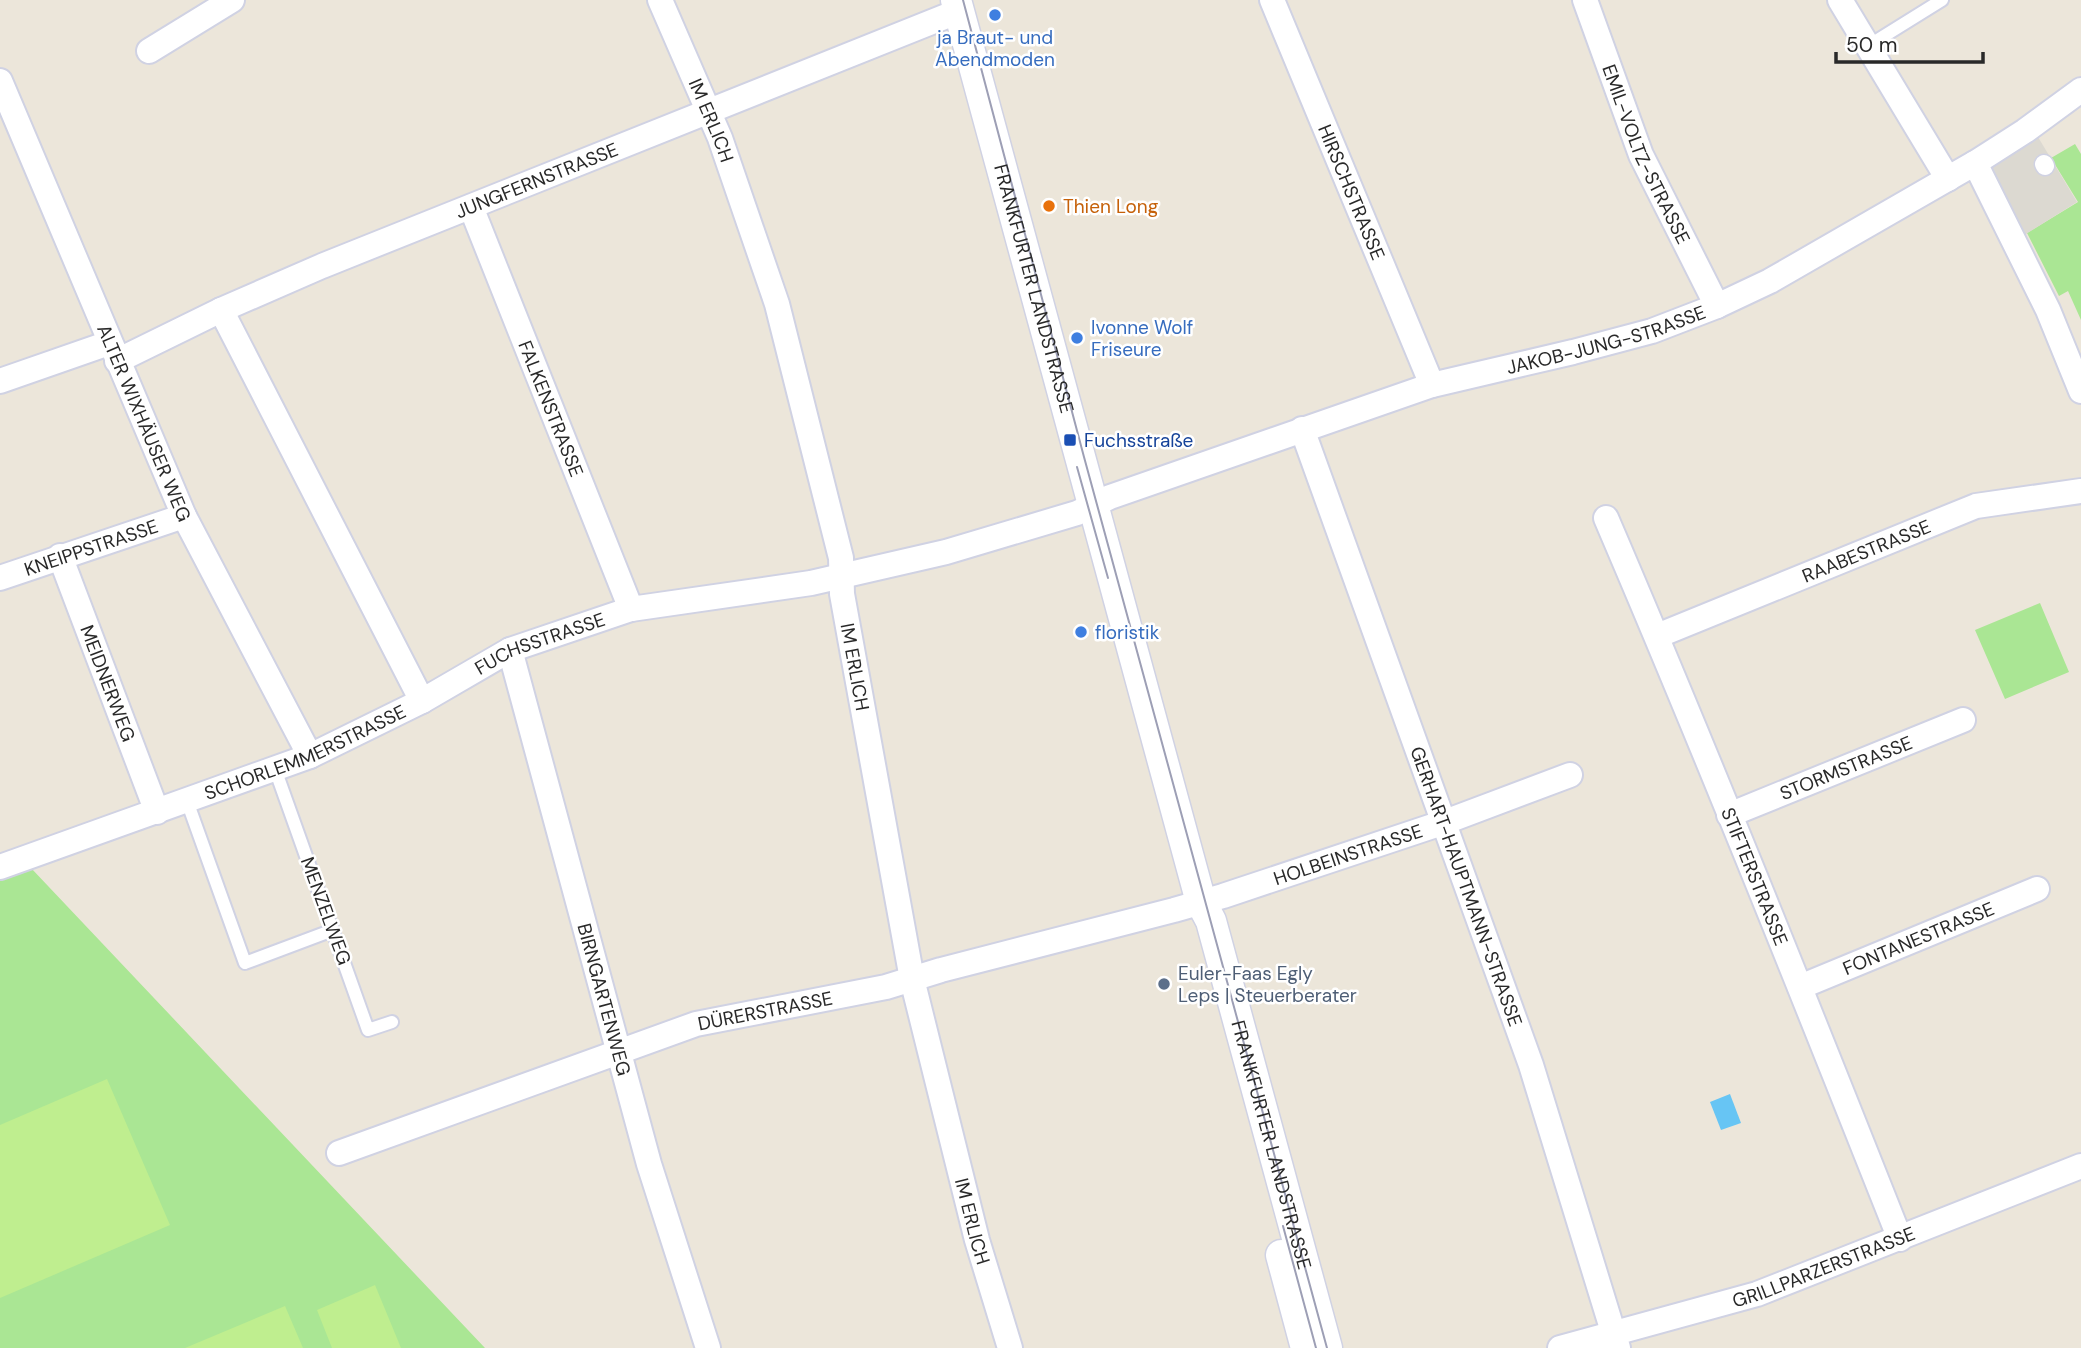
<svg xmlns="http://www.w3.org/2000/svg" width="2081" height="1348" font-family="'DM Sans',sans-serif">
  <rect width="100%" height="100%" fill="#ece6da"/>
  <path fill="#aae694" d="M2075,144L2081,154V320L2068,291L2059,296L2027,233L2078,202L2051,158Z
    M2040,603L2069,672L2005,699L1975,630Z
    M31,868L485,1348H0V880Z"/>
  <path fill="#bfee8f" d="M107,1079L170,1225L0,1298V1125Z
    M375,1285L401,1348H332L317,1310Z
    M285,1306L303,1348H185Z"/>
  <path fill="#dcd9d1" d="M2035,132L2077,202L2021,237L1983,165Z"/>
  <path fill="#67c5f4" d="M1730,1094L1741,1123L1721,1130L1710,1102Z"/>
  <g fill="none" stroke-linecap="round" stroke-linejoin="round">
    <g stroke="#d0d2e3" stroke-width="16">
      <path id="service" d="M1868,46L1942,0
        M275,769L368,1030L392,1022
        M187,801L245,963L333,930"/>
    </g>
    <g stroke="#d0d2e3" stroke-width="21">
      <path id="pedestrian" d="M2044,164L2045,166"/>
    </g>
    <g stroke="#d0d2e3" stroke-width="28">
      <g id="minor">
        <path id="s1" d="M660,0L720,138L777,304L841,558L842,594L912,979L977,1240L1010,1348"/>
        <path id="s2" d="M1272,0L1432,385"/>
        <path id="s3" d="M1585,0L1641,155L1717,306"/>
        <path d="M1840,0L1948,179"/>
        <path d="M149,51L232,0"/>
        <path id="s4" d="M0,81L184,516L310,756"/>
        <path d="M1975,163L2048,310L2081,391"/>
        <path id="s5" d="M471,207L631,609"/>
        <path d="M221,310L422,701"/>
        <path id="s6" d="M117,361L221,310L322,266L959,11"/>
        <path d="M0,381L109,343"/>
        <path id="s7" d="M1302,429L1531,1065L1618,1348"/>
        <path id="s8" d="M1606,518C1708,756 1804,997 1900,1239"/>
        <path id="s9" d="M60,556L157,812"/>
        <path id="s10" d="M0,578L184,516"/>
        <path id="s11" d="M1657,636L1976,506L2081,491"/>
        <path id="s12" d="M510,650L649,1164L708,1348"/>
        <path id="s13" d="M1729,815L1963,720"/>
        <path id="s14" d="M0,867L310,756L422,701L510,650L631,609L811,583L946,552L1077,513L1110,497L1432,385L1573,352L1652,331L1717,306L1770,281L1975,163L2025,131L2081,90"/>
        <path id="s15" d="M1800,987L2037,889"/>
        <path id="s16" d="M339,1153L696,1024L886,987L941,970L1174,910L1223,896L1445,822L1570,775"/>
        <path id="s17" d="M1560,1348L1757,1294L2081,1166"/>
      </g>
    </g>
    <g stroke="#d0d2e3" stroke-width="33">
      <g id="tertiary">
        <path id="s18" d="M956,0L1201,902L1211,921L1327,1348"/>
        <path d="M1281,1255L1306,1348"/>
      </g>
    </g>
    <use href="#service" stroke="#fff" stroke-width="12"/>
    <use href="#pedestrian" stroke="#fff" stroke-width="18"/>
    <use href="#minor" stroke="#fff" stroke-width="24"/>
    <use href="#tertiary" stroke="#fff" stroke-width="30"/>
    <path stroke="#9d9fb5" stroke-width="2" d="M963,0L1084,457L1327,1348
      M1077,467L1108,578
      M1283,1226L1316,1348"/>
  </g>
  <g fill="#3f7fe0" stroke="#fff" stroke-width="2.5">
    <circle cx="995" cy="15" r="7"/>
    <circle cx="1077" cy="338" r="7"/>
    <circle cx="1081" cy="632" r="7"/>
  </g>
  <circle fill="#e8710a" stroke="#fff" stroke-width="2.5" cx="1049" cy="206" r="7"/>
  <rect fill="#1a4fb4" stroke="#fff" stroke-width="2.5" x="1063" y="433" width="14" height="14" rx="3.5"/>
  <circle fill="#5c6f8a" stroke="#fff" stroke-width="2.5" cx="1164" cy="984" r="7"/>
  <g text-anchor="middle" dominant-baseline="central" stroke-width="5" stroke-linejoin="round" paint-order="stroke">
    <g font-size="19" fill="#366cbe" stroke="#fff" text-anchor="start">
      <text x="995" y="37" text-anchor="middle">ja Braut- und<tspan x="995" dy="22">Abendmoden</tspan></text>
      <text x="1091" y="327">Ivonne Wolf<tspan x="1091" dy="22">Friseure</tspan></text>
      <text x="1095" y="632">floristik</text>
    </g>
    <g font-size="19" fill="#292929" stroke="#fff">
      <text stroke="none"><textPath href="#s1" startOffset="131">IM ERLICH</textPath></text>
      <text stroke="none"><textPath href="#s3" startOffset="166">EMIL-VOLTZ-STRASSE</textPath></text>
      <text stroke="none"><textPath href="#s6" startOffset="457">JUNGFERNSTRASSE</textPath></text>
      <text stroke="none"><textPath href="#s2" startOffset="208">HIRSCHSTRASSE</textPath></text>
      <text stroke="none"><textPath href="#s18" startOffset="299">FRANKFURTER LANDSTRASSE</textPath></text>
      <text stroke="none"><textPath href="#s14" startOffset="1698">JAKOB-JUNG-STRASSE</textPath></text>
      <text stroke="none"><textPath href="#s5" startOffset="217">FALKENSTRASSE</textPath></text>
      <text stroke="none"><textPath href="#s4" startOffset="371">ALTER WIXHÄUSER WEG</textPath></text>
      <text stroke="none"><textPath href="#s10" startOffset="96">KNEIPPSTRASSE</textPath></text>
      <text stroke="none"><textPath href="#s11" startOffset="226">RAABESTRASSE</textPath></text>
      <text stroke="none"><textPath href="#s14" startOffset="586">FUCHSSTRASSE</textPath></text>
      <text stroke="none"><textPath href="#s1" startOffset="698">IM ERLICH</textPath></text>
      <text stroke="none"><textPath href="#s9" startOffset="136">MEIDNERWEG</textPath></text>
      <text stroke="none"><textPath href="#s14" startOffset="326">SCHORLEMMERSTRASSE</textPath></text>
      <text stroke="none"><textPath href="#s13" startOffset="126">STORMSTRASSE</textPath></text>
      <text stroke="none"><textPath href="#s16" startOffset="1054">HOLBEINSTRASSE</textPath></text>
      <text stroke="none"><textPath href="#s8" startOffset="388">STIFTERSTRASSE</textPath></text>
      <text stroke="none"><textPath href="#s7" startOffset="486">GERHART-HAUPTMANN-STRASSE</textPath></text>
      <text transform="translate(326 911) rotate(70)">MENZELWEG</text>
      <text stroke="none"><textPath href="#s15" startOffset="128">FONTANESTRASSE</textPath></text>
      <text stroke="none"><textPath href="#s12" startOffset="362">BIRNGARTENWEG</textPath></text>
      <text stroke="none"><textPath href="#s16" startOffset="450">DÜRERSTRASSE</textPath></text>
      <text stroke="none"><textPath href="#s18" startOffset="1188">FRANKFURTER LANDSTRASSE</textPath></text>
      <text stroke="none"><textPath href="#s1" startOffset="1265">IM ERLICH</textPath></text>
      <text stroke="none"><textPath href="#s17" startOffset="276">GRILLPARZERSTRASSE</textPath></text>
    </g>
    <g font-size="19" fill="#c56008" stroke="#fff" text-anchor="start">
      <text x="1063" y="206">Thien Long</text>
    </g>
    <g font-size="19" fill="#164399" stroke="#fff" text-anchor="start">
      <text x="1084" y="440">Fuchsstraße</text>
    </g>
    <g font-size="19" fill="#4e5e75" stroke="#fff" text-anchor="start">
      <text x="1178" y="973">Euler-Faas Egly<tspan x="1178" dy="22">Leps | Steuerberater</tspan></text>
    </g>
  </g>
  <path d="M1836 52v10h147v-10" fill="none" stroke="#292929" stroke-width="3.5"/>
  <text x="1846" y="52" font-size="21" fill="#292929" stroke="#ffffff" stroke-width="5" paint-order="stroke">50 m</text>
</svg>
